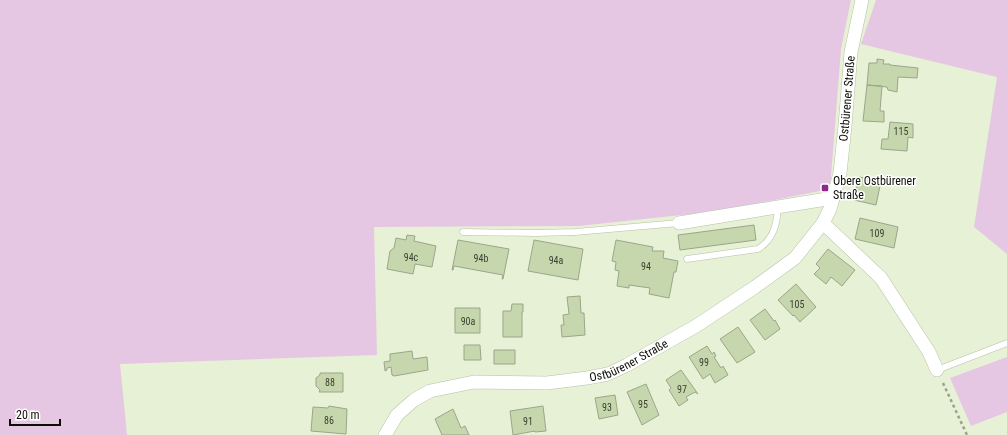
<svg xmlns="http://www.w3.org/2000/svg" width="1007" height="435" font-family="'Roboto Condensed',sans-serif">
  <rect width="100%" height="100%" fill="#e7f1d5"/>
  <path fill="#e6c7e3" d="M0,0H851L841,49L830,189L754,204L691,214L579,226L374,227L377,355L120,364L127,435H0Z
    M876,0H1007V254L974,227L997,77L861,44Z
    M1007,357V412L971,426L950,378Z"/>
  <path fill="#c7d7ad" stroke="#9ba58b" d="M877,59L884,60L883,64H890V65L918,68L917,78L898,77L897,92L888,90L887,87L867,85L869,63H877Z
    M867,85L882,86L880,111H884V122L863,121Z
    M890,122L913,124V138L908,137L907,151L881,149L882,139H888Z
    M859,177L881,181L876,205L854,200Z
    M860,218L898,227L894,248L855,239Z
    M754,225L756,240L680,250L678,235Z
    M407,235L415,236L414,241L436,246L432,267L415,264L413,274L387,269L390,251L394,248L396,238L406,240Z
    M458,240L509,249L503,279H502L503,275L454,266L453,270H452Z
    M534,240L583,249L578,280L528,271Z
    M616,240L653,247L652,251H664L663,258L678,261L676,272H674L669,298L649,294L650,288L629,285V288L617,286L619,271L615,270L616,262L612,261Z
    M828,249L855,270L842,286L831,277L826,284L814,274L820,268L816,264Z
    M796,284L816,307L800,322L794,315L793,316L778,300Z
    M580,296L581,313H584L585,335L562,337L561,325H564L563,315L569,314L567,297Z
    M512,304H523V312H522V337H503V311H511Z
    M455,308H480V333H455Z
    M765,309L774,321L775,320L780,329L765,340L750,320Z
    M738,327L755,352L737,363L720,339Z
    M464,345H480L481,360H464Z
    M707,346L712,354L714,352L716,356L714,357L721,368L723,366L728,375L715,383L710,374L703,379L689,357Z
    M494,350H515V364H494Z
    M412,351L413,359L427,357L428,370L394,376L392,375L391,367L387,368V370L385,371L384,362L390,361V354Z
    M681,370L698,394L695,392L686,397L688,400L679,406L669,390L671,388L666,380Z
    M320,373H343V392H319L320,390L316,386V378L320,375Z
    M646,384L659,415L642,425L627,392Z
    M615,395L618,415L599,419L595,398Z
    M329,406L347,409L346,434L311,431L313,407L328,408Z
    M543,406L546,431L535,432V431L513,435L510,411Z
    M453,409L461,428L465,426L469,435H442L435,419Z"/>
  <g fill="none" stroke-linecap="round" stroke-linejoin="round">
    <g stroke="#b6c1a6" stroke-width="7">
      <path id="lane" d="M463,232L536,233L575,232L679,223
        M687,259L758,249C774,239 777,224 778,206
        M937,370L1007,343"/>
    </g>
    <g stroke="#b6c1a6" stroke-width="14">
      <g id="street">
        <path d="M679,223L833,198"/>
        <path d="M823,223L881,278L929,352L937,370"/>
        <path id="s1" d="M385,435L397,415L414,400L430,391L474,382L547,383L587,378L608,374L627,365L696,326L755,287L795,258L823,223L830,209L840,173L845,126L851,52L862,0"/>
      </g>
    </g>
    <path stroke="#9aa28d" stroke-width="2.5" stroke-dasharray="3 3" stroke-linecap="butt" d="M943,383L967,435"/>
    <use href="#lane" stroke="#fff" stroke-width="6"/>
    <use href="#street" stroke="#fff" stroke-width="13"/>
  </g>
  <rect fill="#8f268b" stroke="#fff" stroke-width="1.5" x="821" y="184" width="8" height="8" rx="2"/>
  <g text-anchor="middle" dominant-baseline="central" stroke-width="3" stroke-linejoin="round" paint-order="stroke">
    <g font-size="10" fill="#3b4130">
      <text x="901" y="131">115</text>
      <text x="877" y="233">109</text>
      <text x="411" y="257">94c</text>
      <text x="481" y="258">94b</text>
      <text x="556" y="260">94a</text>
      <text x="646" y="266">94</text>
      <text x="797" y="304">105</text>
      <text x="468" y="321">90a</text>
      <text x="704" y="362">99</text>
      <text x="330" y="382">88</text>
      <text x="682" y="389">97</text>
      <text x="643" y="404">95</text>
      <text x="607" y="407">93</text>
      <text x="329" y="420">86</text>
      <text x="528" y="421">91</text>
    </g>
    <g font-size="12" fill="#0c0f06" stroke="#fff">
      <text stroke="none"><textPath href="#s1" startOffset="637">Ostbürener Straße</textPath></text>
      <text stroke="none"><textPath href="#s1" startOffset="268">Ostbürener Straße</textPath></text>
    </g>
    <g font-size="12" fill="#0c0f06" stroke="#fff" text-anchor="start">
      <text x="833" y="181">Obere Ostbürener<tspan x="833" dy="14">Straße</tspan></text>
    </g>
  </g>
  <path d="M10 419v6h50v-6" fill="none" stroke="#0c0f06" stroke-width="2"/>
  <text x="16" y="419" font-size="12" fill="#0c0f06" stroke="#ffffff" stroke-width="3" paint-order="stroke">20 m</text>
</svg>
